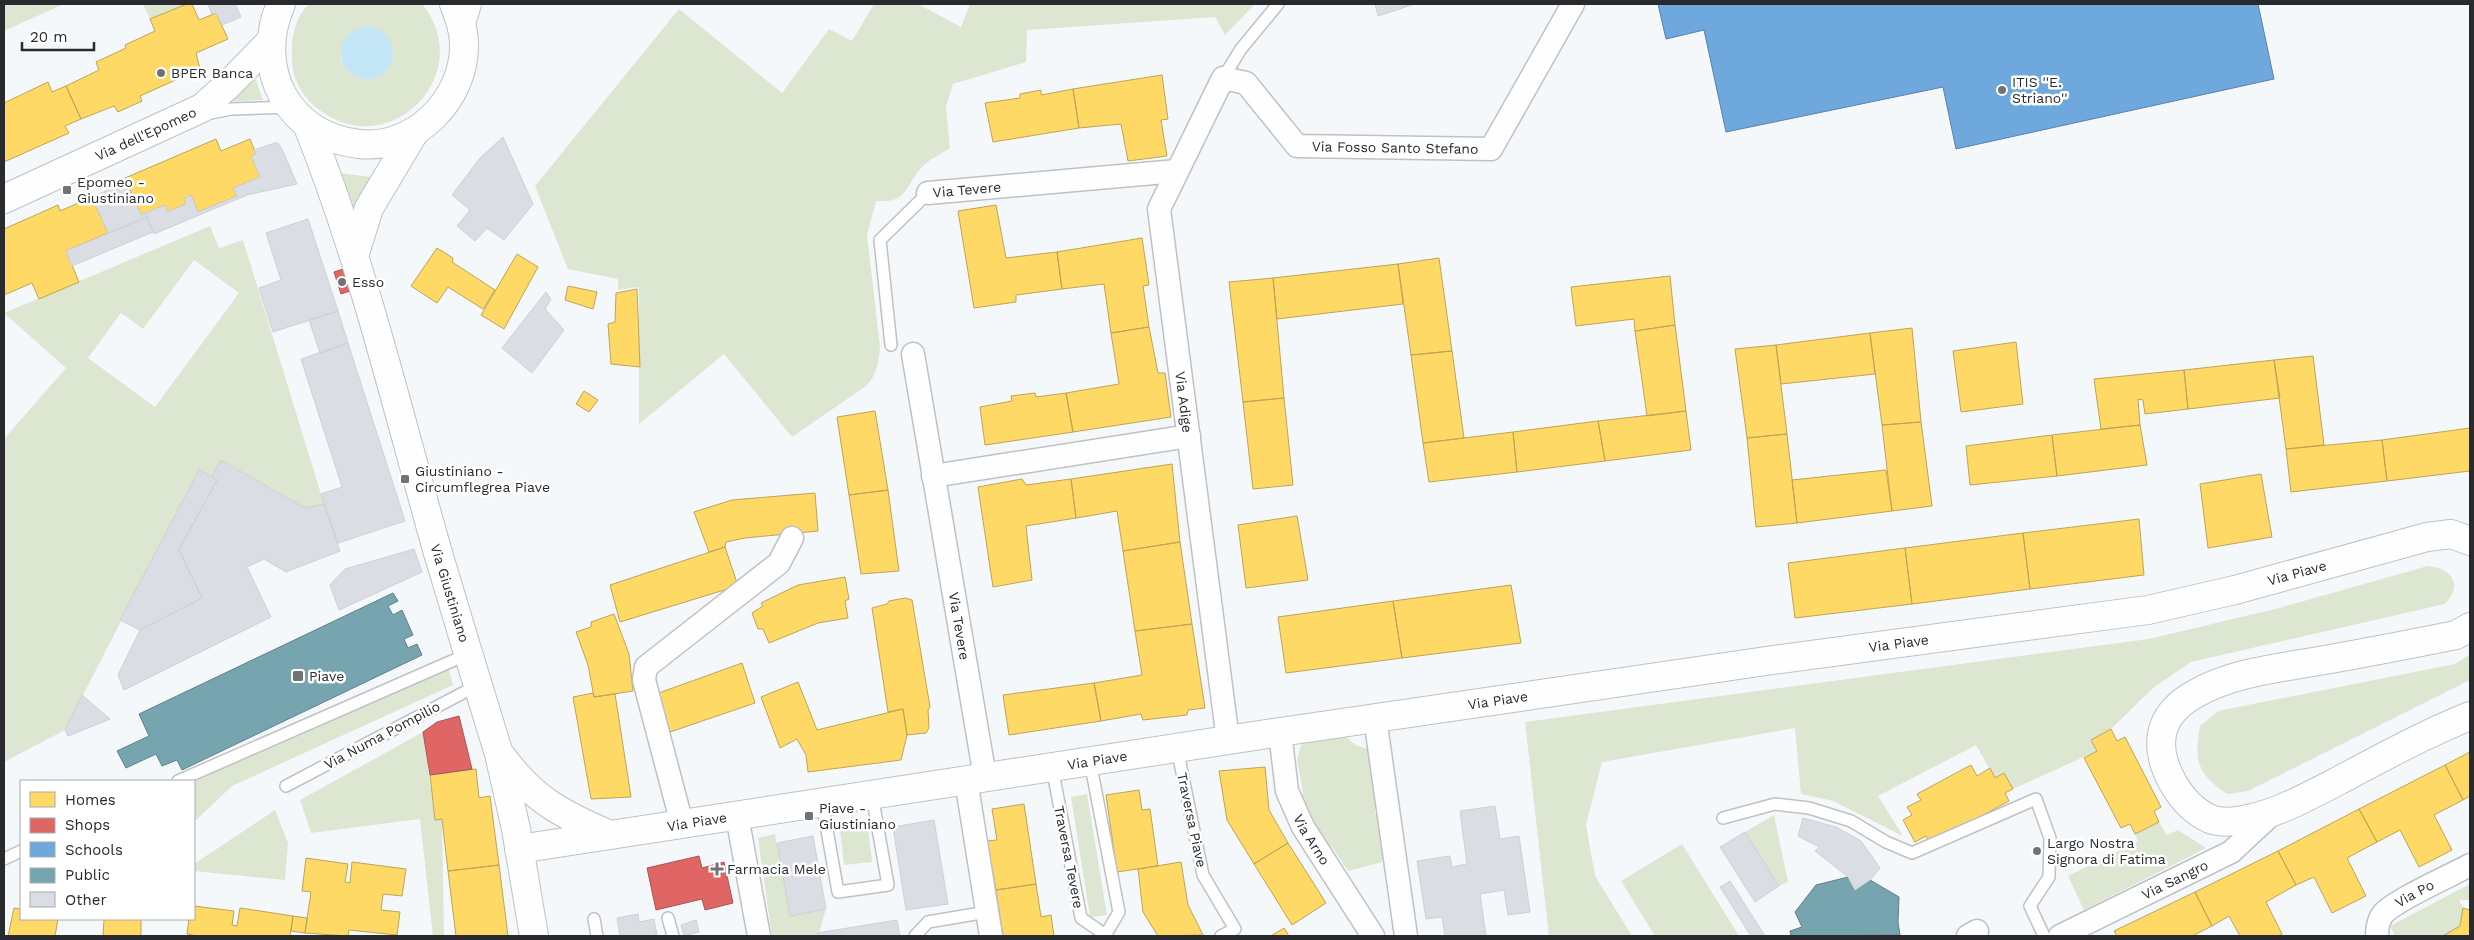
<svg xmlns="http://www.w3.org/2000/svg" width="2474" height="940" font-family="'Work Sans',sans-serif">
  <rect width="100%" height="100%" fill="#f5f8fb"/>
  <path fill="#dce6d1" fill-rule="evenodd" d="M4,4H64L4,31Z
    M143,4H187L150,19Z
    M309,4H422C479,74 388,166 317,108C302,96 292,78 292,59C291,39 294,18 309,4ZM363,27L380,31L354,75C329,54 344,43 363,27Z
    M874,4H918L961,27L970,4H1255L1225,35L1215,17L1027,30L1026,62L953,84L946,107L950,148C941,154 930,159 923,166C905,184 909,204 876,201L867,235L880,347C879,361 877,375 866,386L792,437L724,354L639,424V287L618,290V279L568,269L535,186L679,9L782,93L829,29L852,41Z
    M254,75L263,100L223,102Z
    M338,173L371,177L350,216Z
    M210,226L219,248L243,240L324,504L305,508L222,460L212,477L199,470L65,730L4,762V439L66,368L4,313ZM194,260L239,293L155,407L88,358L121,313L143,329Z
    M2428,566C2451,568 2464,584 2445,604L2191,662L2153,688L2111,729L2091,740L2097,751L2013,789L2004,773L1995,778L1976,745L1878,796L1903,836L1833,801L1801,794L1795,728L1602,762L1586,825L1595,876L1632,936H1549L1525,722L2149,639L2279,608Z
    M2470,654V680L2248,791L2227,794C2197,773 2194,762 2200,726L2218,711L2455,664Z
    M448,667L453,685L232,786L194,822V782Z
    M1337,728L1355,745L1377,752L1375,812L1387,837L1382,862L1348,871L1332,847L1311,839L1301,810L1303,792L1297,760L1304,735Z
    M423,732L435,820L442,819L444,936H433L420,819L311,833L300,800Z
    M1087,794L1107,915L1090,917L1071,797Z
    M275,810L288,843L285,880L194,871V864Z
    M1774,815L1788,882L1779,886L1745,832Z
    M2159,822L2167,835L2178,830L2206,848L2084,910L2068,876L2138,841L2135,834Z
    M868,827L872,862L844,865L840,830Z
    M775,834L790,916L826,909L818,936H772L758,838Z
    M1682,844L1739,936H1655L1621,881Z
    M2470,884V900H2459L2463,908L2460,926L2443,936H2395L2390,926Z"/>
  <path fill="#c3e6f7" d="M341 53a26 26 0 1 1 52 0a26 26 0 1 1-52 0Z"/>
  <path fill="#ffd966" stroke="#bea455" d="M187,4H192L199,20L216,13L228,39L196,53L200,69L140,96L142,101L118,112L114,106L81,119L66,86L99,70L96,62L126,48L125,45L155,31L150,19Z
    M1162,75L1168,119L1161,120L1167,156L1128,161L1121,124L1079,128L1073,89Z
    M48,82L52,92L66,86L81,119L65,126L69,133L4,162V103Z
    M1073,89L1079,128L993,142L985,103L1020,98V94L1041,90V95Z
    M216,139L221,151L250,139L256,154L251,156L260,177L233,188L237,196L198,212L191,195L184,199L186,204L167,212L165,205L141,215L125,178Z
    M92,197L108,233L66,251L79,282L39,299L32,283L4,295V229L58,205L60,211Z
    M996,205L1006,258L1057,252L1062,289L1016,295V302L974,308L958,211Z
    M1142,238L1149,285L1143,286L1149,327L1111,333L1104,284L1062,289L1057,252Z
    M437,248L453,258L452,262L495,290L483,309L448,287L437,303L411,286Z
    M517,254L538,267L504,329L481,315Z
    M1439,258L1452,351L1411,355L1398,264Z
    M1398,264L1403,304L1277,319L1273,278Z
    M1670,276L1675,325L1635,331L1634,319L1576,326L1571,287Z
    M1273,278L1284,398L1243,402L1229,282Z
    M568,286L597,292L593,309L565,300Z
    M637,289L640,367L611,364L608,324L615,322L616,293Z
    M1675,325L1686,411L1647,416L1635,331Z
    M1149,327L1158,373H1165L1171,417L1073,432L1066,393L1119,384L1111,333Z
    M1912,328L1921,422L1882,425L1870,333Z
    M1870,333L1875,374L1781,384L1776,345Z
    M2016,342L2023,404L1961,412L1953,351Z
    M1776,345L1787,434L1747,438L1735,349Z
    M1452,351L1464,438L1423,443L1411,355Z
    M2313,356L2324,445L2286,449L2274,360Z
    M2274,360L2280,398L2188,409L2184,370Z
    M2184,370L2188,409L2145,414L2143,400L2138,399L2140,425L2101,429L2094,379Z
    M584,391L598,400L589,412L576,404Z
    M1035,393L1036,397L1066,393L1073,432L985,445L980,407L1012,401L1011,396Z
    M1284,398L1293,485L1253,489L1243,402Z
    M875,411L888,490L849,495L837,417Z
    M1686,411L1691,450L1605,461L1598,421Z
    M1598,421L1605,461L1517,472L1513,432Z
    M1921,422L1932,506L1892,511L1882,425Z
    M2140,425L2147,465L2057,476L2052,435Z
    M2470,428V471L2387,481L2382,440Z
    M1513,432L1517,472L1429,482L1423,443Z
    M1787,434L1797,523L1756,527L1747,438Z
    M2052,435L2057,476L1970,485L1966,446Z
    M2382,440L2387,481L2291,492L2286,449Z
    M1172,464L1180,542L1123,551L1117,511L1076,518L1071,479Z
    M1886,470L1892,511L1797,523L1792,480Z
    M2261,474L2272,537L2208,548L2200,484Z
    M1022,479L1026,485L1071,479L1076,518L1026,526L1032,580L993,587L978,487Z
    M888,490L899,571L861,574L849,495Z
    M815,493L818,531L745,538L726,542L725,547L709,552L694,512L732,500Z
    M1297,516L1308,580L1246,588L1238,525Z
    M2139,519L2144,575L2030,589L2023,533Z
    M2023,533L2030,589L1912,604L1905,548Z
    M1180,542L1192,624L1135,631L1123,551Z
    M725,547L737,583L734,587L620,622L610,585Z
    M1905,548L1912,604L1795,618L1788,563Z
    M845,577L849,599L845,601L848,618L818,623L769,643L763,629H758L752,613L763,606L761,603L798,585Z
    M1511,585L1521,643L1402,658L1393,601Z
    M905,598L912,600L930,707L928,710L929,728L926,733L907,735L903,709L888,712L872,608L887,604L889,601Z
    M1393,601L1402,658L1286,673L1278,617Z
    M614,614L629,654L633,691L594,697L588,665L576,632L591,627V622Z
    M1192,624L1205,708L1188,710L1187,715L1143,720L1141,714L1101,721L1094,683L1142,675L1135,631Z
    M742,663L755,703L670,732L656,694Z
    M798,682L817,730L903,709L907,735L901,760L808,772L806,755L797,739L780,748L761,697Z
    M1094,683L1101,721L1009,735L1003,695Z
    M593,693L594,697L615,694L631,797L591,799L573,697Z
    M2111,729L2117,741L2125,737L2161,807L2154,811L2159,822L2135,834L2130,824L2121,828L2084,758L2097,751L2091,740Z
    M2470,752V796L2463,800L2445,765Z
    M1971,765L1977,776L1990,768L1995,778L2004,773L2013,789L2005,793L2009,801L1930,844L1926,836L1915,842L1903,820L1912,815L1907,807L1921,800L1917,794Z
    M2445,765L2463,800L2434,815L2452,850L2419,867L2400,830L2377,842L2359,809Z
    M1265,767L1269,810L1288,843L1254,864L1227,820L1219,771Z
    M476,769L479,798L490,796L499,865L448,871L442,819L435,820L430,775Z
    M1139,790L1142,810L1150,809L1158,866L1117,872L1106,795Z
    M1024,804L1036,884L996,890L987,841L997,840L992,809Z
    M2359,809L2377,842L2347,858L2366,896L2332,913L2314,877L2296,885L2278,851Z
    M1288,843L1326,903L1292,925L1254,864Z
    M2278,851L2296,885L2266,902L2282,934L2278,936H2240L2229,916L2212,926L2195,892Z
    M306,858L348,864L345,882L350,883L352,862L406,869L402,896L383,894L381,910L400,912L397,935L349,930L348,936L305,933L311,892L302,891Z
    M1181,862L1188,905L1203,935L1158,936L1143,912L1138,869Z
    M499,865L508,936H456L448,871Z
    M1036,884L1041,917L1051,915L1054,936H1003L996,890Z
    M2195,892L2212,926L2192,936H2117L2114,931Z
    M194,906L234,911L232,925L237,926L240,908L293,916L290,936H197L187,934L189,919H194Z
    M14,908L21,909V919H58L55,936H4H8Z
    M2463,908L2470,910V936H2443L2460,926Z
    M293,916L307,918L305,933L291,931Z
    M104,919H141V936H103Z
    M1284,928L1289,936H1271Z"/>
  <path fill="#e06666" stroke="#a95455" d="M343,269L350,291L341,294L334,272Z
    M459,716L472,769L430,775L423,732L437,722Z
    M699,856L702,868L724,862L733,903L705,910L702,899L656,910L647,868Z"/>
  <path fill="#6fa8dc" stroke="#5a82a8" d="M1658,4H2258L2274,79L1956,149L1943,87L1726,132L1704,30L1666,39Z"/>
  <path fill="#76a5af" stroke="#5f8088" d="M393,593L398,601L388,606L393,615L402,610L413,635L404,639L408,648L417,644L422,655L182,770L177,760L162,766L156,754L126,768L117,751L149,736L139,714Z
    M1848,877L1855,890L1870,880L1899,897L1898,922L1900,935L1791,936L1790,931L1802,927L1795,912L1816,885Z"/>
  <path fill="#dadee4" stroke="#ced0d3" d="M211,4H235L241,17L222,25L216,13L212,14L208,5Z
    M1375,4H1415L1378,16Z
    M503,137L533,204L504,240L487,228L475,241L457,226L470,210L452,195L480,158Z
    M275,143H278L282,149L297,184L247,195L154,234L145,213L165,205L167,212L186,204L184,199L191,195L198,212L237,196L233,188L260,177L251,156L256,154L254,150Z
    M126,182L141,215L145,213L147,217L108,233L92,197Z
    M147,217L153,232L72,266L66,251Z
    M308,219L338,311L273,332L259,288L281,280L266,233Z
    M546,292L551,299L545,309L564,330L532,373L502,348Z
    M338,311L348,343L320,353L309,320Z
    M348,343L405,521L338,543L321,494L342,487L301,359Z
    M221,460L305,508L324,504L340,551L286,572L264,559L247,567L271,617L124,690L118,675L140,630L202,598L179,550L217,480L212,477Z
    M199,470L217,480L179,550L202,598L140,630L120,620Z
    M414,549L422,572L339,610L330,585L345,569Z
    M82,695L110,719L68,736L65,730Z
    M1495,806L1500,839L1519,836L1530,912L1508,915L1504,890L1480,894L1486,936H1445L1442,917L1426,919L1417,861L1450,856L1452,867L1467,864L1460,811Z
    M1803,818L1836,827L1861,841L1880,868L1870,880L1855,890L1848,877L1815,851L1819,847L1798,836Z
    M934,820L948,904L906,910L893,827Z
    M1745,832L1779,886L1755,902L1720,847Z
    M813,836L826,909L790,916L777,843Z
    M1730,881L1765,936H1751L1720,887Z
    M638,914L639,922L654,919L657,936H620L617,918Z
    M696,920L699,932L684,936L681,925Z
    M897,920L900,936H818L817,933Z"/>
  <g fill="none" stroke-linecap="round" stroke-linejoin="round">
    <g stroke="#bfc1c4" stroke-width="14">
      <path id="lane" d="M1223,78L1241,49L1278,4
        M206,114L231,109L289,107
        M891,345L880,240L928,193
        M1177,748L1203,875L1235,929L1221,936
        M1090,761L1119,912L1106,934
        M1052,767L1081,918L1107,936
        M178,781L468,654
        M286,786L478,685
        M822,802L838,892L888,885L872,795
        M1723,818L1775,804L1809,808L1851,821L1886,842L1912,853L2036,799L2050,838L2049,877L2030,906L2044,936
        M4,859L21,851
        M668,918L673,936
        M594,919L597,936
        M915,936L928,922L987,912"/>
    </g>
    <g stroke="#bfc1c4" stroke-width="25">
      <g id="street">
        <path id="s1" d="M928,193L1177,171"/>
        <path id="s2" d="M913,354L985,777"/>
        <path d="M933,476L1189,436"/>
        <path d="M1375,718L1406,936"/>
        <path id="s3" d="M1280,732L1287,791L1303,827L1373,936"/>
        <path id="s4" d="M1228,740L1159,209L1223,78L1246,83L1297,146L1491,149L1573,4"/>
        <path d="M966,780L991,936"/>
        <path d="M737,816L759,936"/>
        <path d="M682,824L644,680L646,667L779,563L792,538"/>
        <path d="M1968,936L1977,931"/>
        <path id="s5" d="M2060,936L2231,852L2274,812"/>
        <path id="s6" d="M2377,936C2377,928 2378,920 2383,914C2395,900 2452,875 2470,865"/>
      </g>
    </g>
    <g stroke="#bfc1c4" stroke-width="30">
      <g id="secondary">
        <path d="M281,4C253,68 287,136 359,144C415,150 465,99 464,44C464,30 459,17 454,4"/>
        <path d="M307,124C363,263 397,409 438,553"/>
        <path id="s7" d="M4,199L202,108L230,83L270,42"/>
        <path d="M355,253L369,208L415,131"/>
        <path d="M2470,627L2456,635C2411,644 2365,653 2319,661C2278,668 2231,673 2195,694C2157,715 2153,747 2173,783C2182,799 2193,811 2210,819C2220,823 2237,822 2248,819C2278,813 2311,795 2338,781C2381,758 2425,734 2470,716"/>
        <path d="M465,643L499,754L516,829L534,936"/>
        <path d="M502,757C534,800 561,814 610,835"/>
        <path id="s8" d="M519,849L1280,732L1773,660L2148,610L2235,590L2427,537L2451,534L2470,541"/>
      </g>
    </g>
    <g stroke="#bfc1c4" stroke-width="30">
      <path id="highway" d="M461,23L467,4"/>
    </g>
    <use href="#lane" stroke="#fefefe" stroke-width="11"/>
    <use href="#street" stroke="#fefefe" stroke-width="22"/>
    <use href="#secondary" stroke="#fefefe" stroke-width="28"/>
    <use href="#highway" stroke="#fefefe" stroke-width="28"/>
    <g stroke="#bfc1c4" stroke-width="30" stroke-linecap="butt">
      <path id="secondary-bridge" d="M438,553L465,643"/>
    </g>
    <use href="#secondary-bridge" stroke="#fefefe" stroke-width="28"/>
  </g>
  <g fill="#707276" stroke="#fff" stroke-width="2">
    <circle cx="161" cy="73" r="5"/>
    <circle cx="2002" cy="90" r="5"/>
    <rect x="62" y="185" width="10" height="10" rx="2.5"/>
    <circle cx="342" cy="282" r="5"/>
    <rect x="400" y="474" width="10" height="10" rx="2.5"/>
    <rect x="292" y="670" width="12" height="12" rx="2.5"/>
    <rect x="804" y="811" width="10" height="10" rx="2.5"/>
    <circle cx="2037" cy="851" r="5"/>
    <path d="M714.5 861.5h5v5h5v5h-5v5h-5v-5h-5v-5h5z"/>
  </g>
  <g text-anchor="middle" dominant-baseline="central" stroke-width="5" stroke-linejoin="round" paint-order="stroke">
    <g font-size="14" fill="#282a2e" stroke="#fff" text-anchor="start">
      <text x="171" y="73">BPER Banca</text>
      <text x="2012" y="82">ITIS ''E.<tspan x="2012" dy="16">Striano''</tspan></text>
      <text x="77" y="182">Epomeo -<tspan x="77" dy="16">Giustiniano</tspan></text>
      <text x="352" y="282">Esso</text>
      <text x="415" y="471">Giustiniano -<tspan x="415" dy="16">Circumflegrea Piave</tspan></text>
      <text x="309" y="676">Piave</text>
      <text x="819" y="808">Piave -<tspan x="819" dy="16">Giustiniano</tspan></text>
      <text x="2047" y="843">Largo Nostra<tspan x="2047" dy="16">Signora di Fatima</tspan></text>
      <text x="727" y="869">Farmacia Mele</text>
    </g>
    <g font-size="14" fill="#282a2e" stroke="#fff">
      <text stroke="none"><textPath href="#s7" startOffset="156">Via dell'Epomeo</textPath></text>
      <text stroke="none"><textPath href="#s4" startOffset="884">Via Fosso Santo Stefano</textPath></text>
      <text stroke="none"><textPath href="#s1" startOffset="39">Via Tevere</textPath></text>
      <text transform="translate(1184 402) rotate(83)">Via Adige</text>
      <text stroke="none"><textPath href="#s8" startOffset="1800">Via Piave</textPath></text>
      <text transform="translate(450 593) rotate(73)">Via Giustiniano</text>
      <text stroke="none"><textPath href="#s2" startOffset="276">Via Tevere</textPath></text>
      <text stroke="none"><textPath href="#s8" startOffset="1395">Via Piave</textPath></text>
      <text stroke="none"><textPath href="#s8" startOffset="990">Via Piave</textPath></text>
      <text transform="translate(382 735) rotate(-28)">Via Numa Pompilio</text>
      <text stroke="none"><textPath href="#s8" startOffset="585">Via Piave</textPath></text>
      <text transform="translate(1192 820) rotate(78)">Traversa Piave</text>
      <text stroke="none"><textPath href="#s8" startOffset="180">Via Piave</textPath></text>
      <text stroke="none"><textPath href="#s3" startOffset="114">Via Arno</textPath></text>
      <text transform="translate(1069 857) rotate(79)">Traversa Tevere</text>
      <text stroke="none"><textPath href="#s5" startOffset="128">Via Sangro</textPath></text>
      <text stroke="none"><textPath href="#s6" startOffset="61">Via Po</textPath></text>
    </g>
  </g>
  <rect width="2474" height="940" fill="none" stroke="#282a2e" stroke-width="10"/>
  <rect x="20" y="780" width="175" height="140" fill="#ffffff" stroke="#a9aaab"/>
  <rect x="30" y="792" width="25" height="15" fill="#ffd966" stroke="#a9aaab"/>
  <text x="65" y="805" font-size="15" fill="#282a2e">Homes</text>
  <rect x="30" y="818" width="25" height="15" fill="#e06666" stroke="#a9aaab"/>
  <text x="65" y="830" font-size="15" fill="#282a2e">Shops</text>
  <rect x="30" y="842" width="25" height="15" fill="#6fa8dc" stroke="#a9aaab"/>
  <text x="65" y="855" font-size="15" fill="#282a2e">Schools</text>
  <rect x="30" y="868" width="25" height="15" fill="#76a5af" stroke="#a9aaab"/>
  <text x="65" y="880" font-size="15" fill="#282a2e">Public</text>
  <rect x="30" y="892" width="25" height="15" fill="#dadee4" stroke="#a9aaab"/>
  <text x="65" y="905" font-size="15" fill="#282a2e">Other</text>
  <path d="M22 42v8h72v-8" fill="none" stroke="#282a2e" stroke-width="2.5"/>
  <text x="30" y="42" font-size="15" fill="#282a2e" stroke="#ffffff" stroke-width="4" paint-order="stroke">20 m</text>
</svg>
